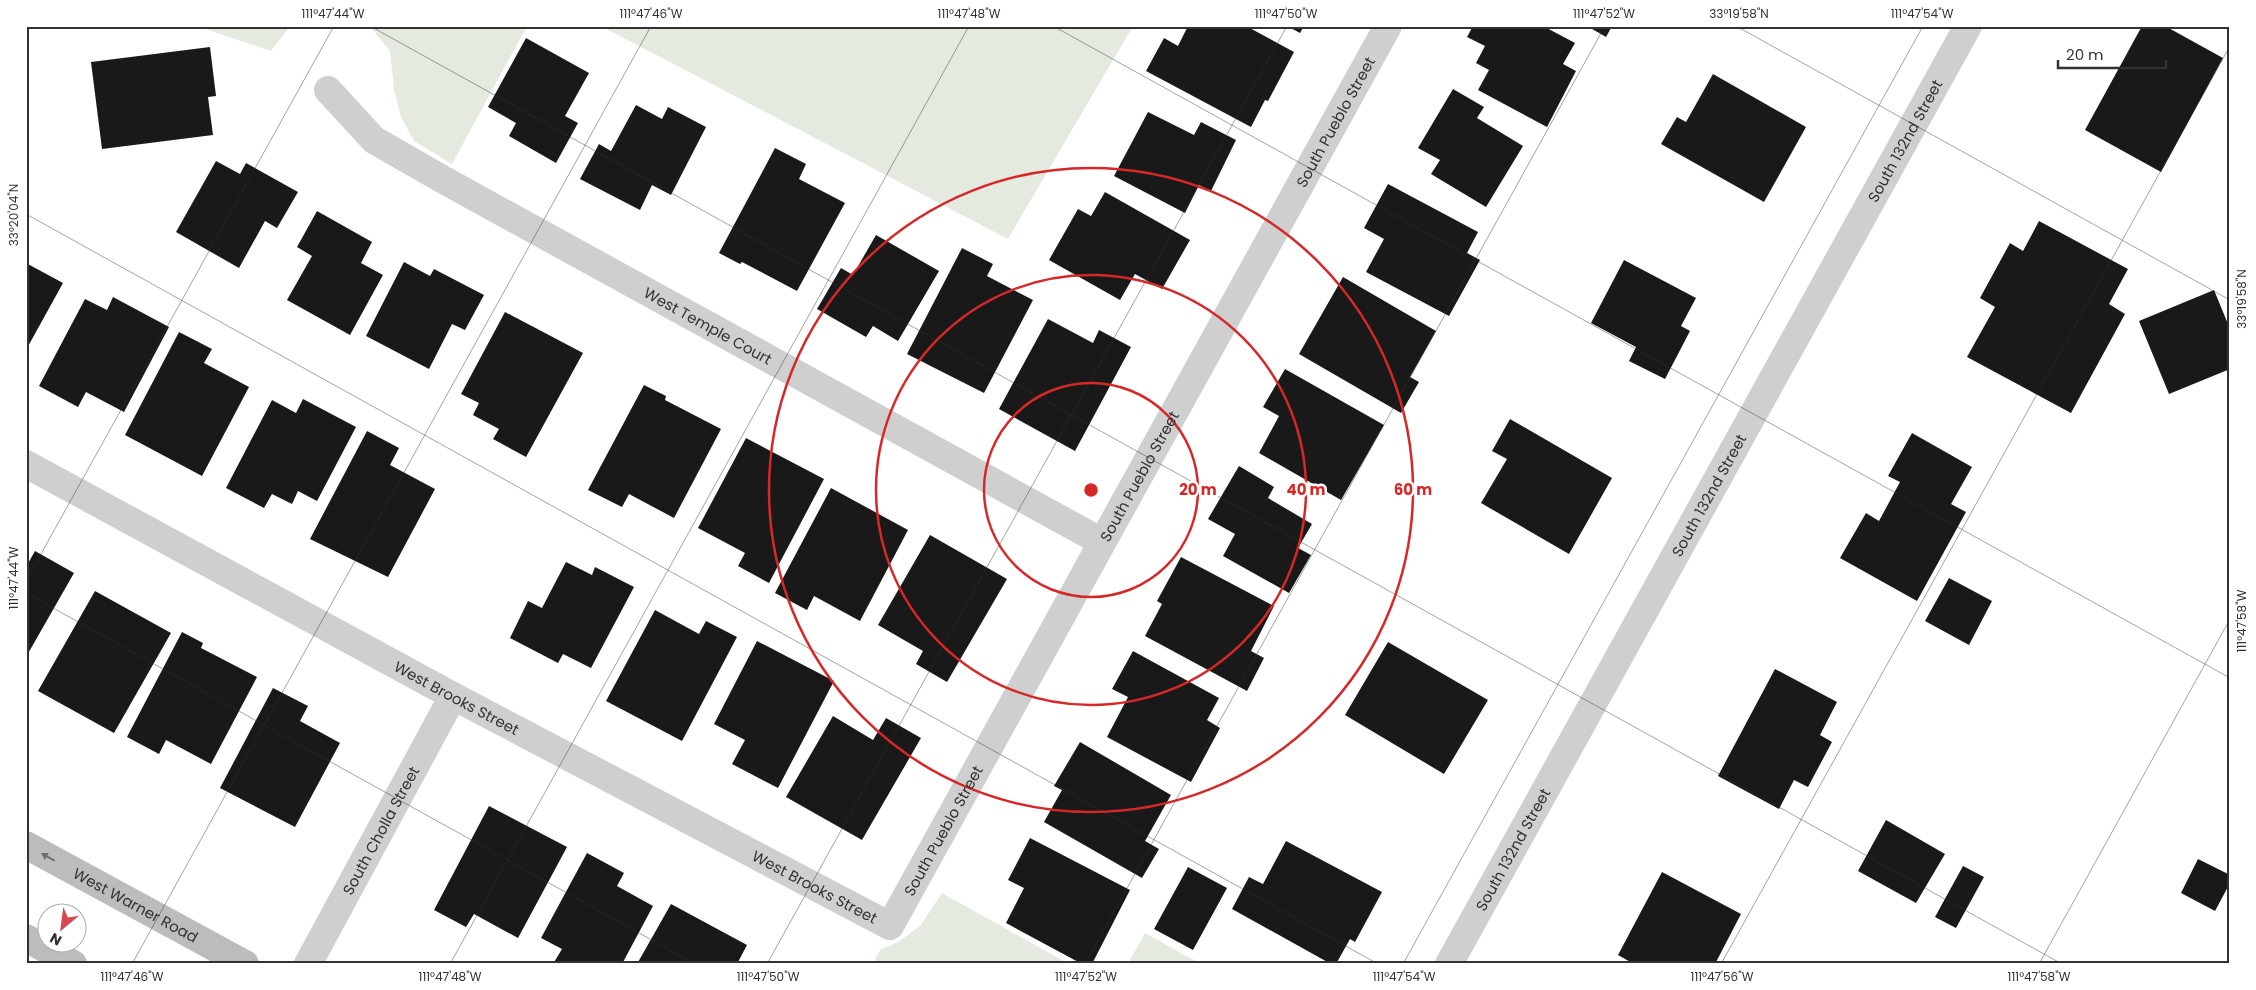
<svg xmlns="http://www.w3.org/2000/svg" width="2256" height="990" font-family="Poppins,sans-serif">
  <rect width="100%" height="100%" fill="#fff"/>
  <path fill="#e4eadf" d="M197,26H290L271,51Z
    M366,26H527L452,164L414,141L401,117L394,89L390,51L373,30Z
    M601,26H1133L1008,239Z
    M942,893L1069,964H873L880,950L898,942L920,926Z
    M1145,933L1201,964H1128Z"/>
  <path fill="#191919" d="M1188,26H1246L1294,52L1268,101L1265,100L1251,127L1146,71L1164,38L1178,46Z
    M1287,26H1304L1300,33Z
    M1473,26H1543L1575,43L1563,64L1576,71L1547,127L1478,90L1489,70L1476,63L1485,46L1467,37Z
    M1587,26H1612L1606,37Z
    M2142,26H2165L2223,58L2161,172L2085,130Z
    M526,38L589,73L565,116L578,123L556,163L509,136L516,123L488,107Z
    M210,47L216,96L208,97L213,135L102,149L91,62Z
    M1713,74L1806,127L1764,202L1661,144L1677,117L1686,122Z
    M1453,89L1484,107L1477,118L1523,146L1486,207L1431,174L1440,160L1418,148Z
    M636,105L662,119L668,107L706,127L671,195L652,185L640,210L580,179L599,144L611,151Z
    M1148,112L1194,135L1201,122L1236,140L1211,191L1199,185L1185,213L1114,176Z
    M775,148L806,164L799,179L845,203L797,291L742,262L740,264L719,253Z
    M216,161L240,174L246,163L298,192L277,228L265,221L239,268L176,232Z
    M1388,184L1478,232L1467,253L1480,260L1449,316L1366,272L1384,239L1364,228Z
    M1105,192L1190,240L1162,289L1135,274L1120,300L1049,260L1078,209L1091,216Z
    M317,211L372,242L361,263L383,275L350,335L287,300L312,256L297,247Z
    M2039,221L2128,269L2109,304L2125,314L2071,413L1967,357L1995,307L1980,298L2010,243L2023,251Z
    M876,235L939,271L898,341L873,326L866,337L817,309L841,268L853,275Z
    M962,248L993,264L987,276L1033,300L984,393L907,354Z
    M1624,260L1696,298L1681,326L1690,331L1665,379L1629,361L1636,347L1591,323Z
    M404,262L430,276L434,269L484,295L465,330L452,324L429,369L366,336Z
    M26,263L63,283L26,350Z
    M1343,277L1436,331L1410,377L1419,382L1401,413L1299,354Z
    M2214,290L2230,329V369L2169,394L2139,321Z
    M113,297L169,327L124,412L86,392L78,407L39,386L85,299L107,310Z
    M505,312L583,353L526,457L493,439L499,429L473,415L479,403L461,394Z
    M1048,319L1093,343L1099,330L1131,347L1075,451L999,409Z
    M179,332L212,349L204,363L249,387L202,476L125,435Z
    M1285,369L1384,425L1341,500L1259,453L1279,416L1263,407Z
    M644,385L666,396L665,400L721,429L674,518L629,494L622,507L588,490Z
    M303,399L356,427L317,501L298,491L292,504L272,494L264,508L226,488L272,400L296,413Z
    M1510,419L1612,478L1569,554L1481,503L1507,459L1492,451Z
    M367,431L399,448L390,465L435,489L388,577L310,539Z
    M1912,433L1972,467L1951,504L1966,512L1917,601L1840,558L1866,513L1879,521L1900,482L1888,476Z
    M746,438L824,479L769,583L738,566L745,553L698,528Z
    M1239,466L1274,487L1268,498L1312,524L1298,548L1311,555L1289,593L1223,556L1235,534L1208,519Z
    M831,488L908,530L860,621L814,596L807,610L775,593Z
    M930,535L1007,579L947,682L916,664L923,651L878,625Z
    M35,551L74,573L26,657V567Z
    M1181,557L1274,606L1251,651L1264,658L1247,691L1145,636L1162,604L1157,601Z
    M566,562L592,575L595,567L634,587L591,668L563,654L558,663L510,638L528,601L542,608Z
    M1949,578L1992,601L1969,645L1925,621Z
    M95,591L171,633L114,733L38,691Z
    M655,610L699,634L706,621L737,637L682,741L606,701Z
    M182,632L203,643L201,648L257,677L211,764L166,740L159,754L127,737Z
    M757,641L834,681L778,788L732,764L745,740L714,724Z
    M1388,642L1488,700L1444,774L1345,715Z
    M1133,651L1219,698L1207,720L1220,728L1191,782L1107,737L1128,697L1112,689Z
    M1775,669L1837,702L1820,735L1832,742L1808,787L1794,780L1779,809L1718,776Z
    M273,688L308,706L300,721L340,743L295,827L220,788Z
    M833,716L873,740L886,718L921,738L862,840L786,797Z
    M1080,742L1171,795L1145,841L1159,849L1142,878L1044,822L1062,790L1054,786Z
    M489,806L567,847L518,938L474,914L466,927L434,910Z
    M1886,820L1945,854L1916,903L1858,871Z
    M1030,838L1130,890L1092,964H1082L1006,923L1024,888L1008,880Z
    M1286,841L1382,892L1355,942L1350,939L1336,964H1331L1232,909L1249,877L1263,884Z
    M587,853L624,873L617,886L653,906L622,964H553L562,949L541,938Z
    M2198,859L2230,875V883L2215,911L2181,893Z
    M1963,866L1984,877L1956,928L1935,917Z
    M1188,867L1227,888L1193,950L1154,929Z
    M1662,872L1741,914L1715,964H1634L1618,955Z
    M671,904L747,945L737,964H637Z"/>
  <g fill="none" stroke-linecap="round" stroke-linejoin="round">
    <g stroke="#cfcfcf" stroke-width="28">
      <path id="s1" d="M328,90L374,140L442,179L1102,542"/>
      <path id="s2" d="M26,464L453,696L890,926L1388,26"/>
      <path id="s3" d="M308,964L453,696"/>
      <path id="s4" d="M1449,964L1968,26"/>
    </g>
    <g stroke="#bcbcbc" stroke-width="28">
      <path id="s5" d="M26,845L245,964"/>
      <path d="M26,938L73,964"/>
    </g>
  </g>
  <defs><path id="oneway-solid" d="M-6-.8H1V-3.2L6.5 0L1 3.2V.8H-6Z" transform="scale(1.25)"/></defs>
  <use fill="#707070" href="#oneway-solid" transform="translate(48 857) rotate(-151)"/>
  <path fill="none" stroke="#323232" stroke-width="1" stroke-opacity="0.45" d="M370,26L2062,964M1053,26L2230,678M1736,26L2230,300M26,214L1378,964M26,581L334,26M26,593L695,964M132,964L651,26M450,964L969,26M767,964L1287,26M1085,964L1605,26M1403,964L1923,26M1721,964L2230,46M2039,964L2230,619"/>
  <g fill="none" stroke="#d62828" stroke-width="2.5">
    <circle cx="1091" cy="490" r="107"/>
    <circle cx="1091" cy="490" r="215"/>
    <circle cx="1091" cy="490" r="322"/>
  </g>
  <g text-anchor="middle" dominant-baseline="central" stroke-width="5" stroke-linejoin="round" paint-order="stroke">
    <g font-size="15" fill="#323232" stroke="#fff">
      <text stroke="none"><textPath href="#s2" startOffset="1899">South Pueblo Street</textPath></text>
      <text stroke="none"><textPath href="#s4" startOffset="941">South 132nd Street</textPath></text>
      <text stroke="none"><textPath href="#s1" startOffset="450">West Temple Court</textPath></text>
      <text stroke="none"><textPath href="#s2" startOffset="1494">South Pueblo Street</textPath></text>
      <text stroke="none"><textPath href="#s4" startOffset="536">South 132nd Street</textPath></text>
      <text stroke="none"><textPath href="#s2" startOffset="490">West Brooks Street</textPath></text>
      <text stroke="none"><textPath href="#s3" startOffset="152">South Cholla Street</textPath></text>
      <text stroke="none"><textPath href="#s2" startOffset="1089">South Pueblo Street</textPath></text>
      <text stroke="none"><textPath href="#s4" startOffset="131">South 132nd Street</textPath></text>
      <text stroke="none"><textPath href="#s2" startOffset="895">West Brooks Street</textPath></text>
      <text stroke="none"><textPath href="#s5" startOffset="125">West Warner Road</textPath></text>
    </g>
  </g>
  <circle cx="1091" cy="490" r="8" fill="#d62828" stroke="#fff" stroke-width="2.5"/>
  <g font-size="15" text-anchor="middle" font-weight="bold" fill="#d62828" stroke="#fff" stroke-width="5" stroke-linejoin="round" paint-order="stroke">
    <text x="1198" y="495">20 m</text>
    <text x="1306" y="495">40 m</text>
    <text x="1413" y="495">60 m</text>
  </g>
  <rect width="2256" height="990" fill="none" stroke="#ffffff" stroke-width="55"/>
  <g transform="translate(62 928) rotate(209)"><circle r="24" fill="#ffffff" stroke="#adadad"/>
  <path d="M0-4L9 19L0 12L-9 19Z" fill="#d44951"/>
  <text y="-8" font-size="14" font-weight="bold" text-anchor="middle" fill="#323232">N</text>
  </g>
  <path d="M2058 60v8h108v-8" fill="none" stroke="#323232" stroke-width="2.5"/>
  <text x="2066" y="60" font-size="15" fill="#323232" stroke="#ffffff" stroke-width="4" paint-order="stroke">20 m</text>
  <rect x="28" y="28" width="2200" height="934" fill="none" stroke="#323232" stroke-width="2"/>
  <g font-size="12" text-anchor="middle" fill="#323232">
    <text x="333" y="18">111°47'44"W</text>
    <text x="651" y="18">111°47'46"W</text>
    <text x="969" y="18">111°47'48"W</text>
    <text x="1286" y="18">111°47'50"W</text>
    <text x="1604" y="18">111°47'52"W</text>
    <text x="1739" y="18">33°19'58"N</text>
    <text x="1922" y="18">111°47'54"W</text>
    <text transform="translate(14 215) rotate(-90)" y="4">33°20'04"N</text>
    <text transform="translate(2242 299) rotate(-90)" y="4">33°19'58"N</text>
    <text transform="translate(14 578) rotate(-90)" y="4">111°47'44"W</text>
    <text transform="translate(2242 621) rotate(-90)" y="4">111°47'58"W</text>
    <text x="132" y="981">111°47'46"W</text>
    <text x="450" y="981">111°47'48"W</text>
    <text x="768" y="981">111°47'50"W</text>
    <text x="1086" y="981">111°47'52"W</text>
    <text x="1404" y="981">111°47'54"W</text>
    <text x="1722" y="981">111°47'56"W</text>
    <text x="2039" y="981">111°47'58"W</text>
  </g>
</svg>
